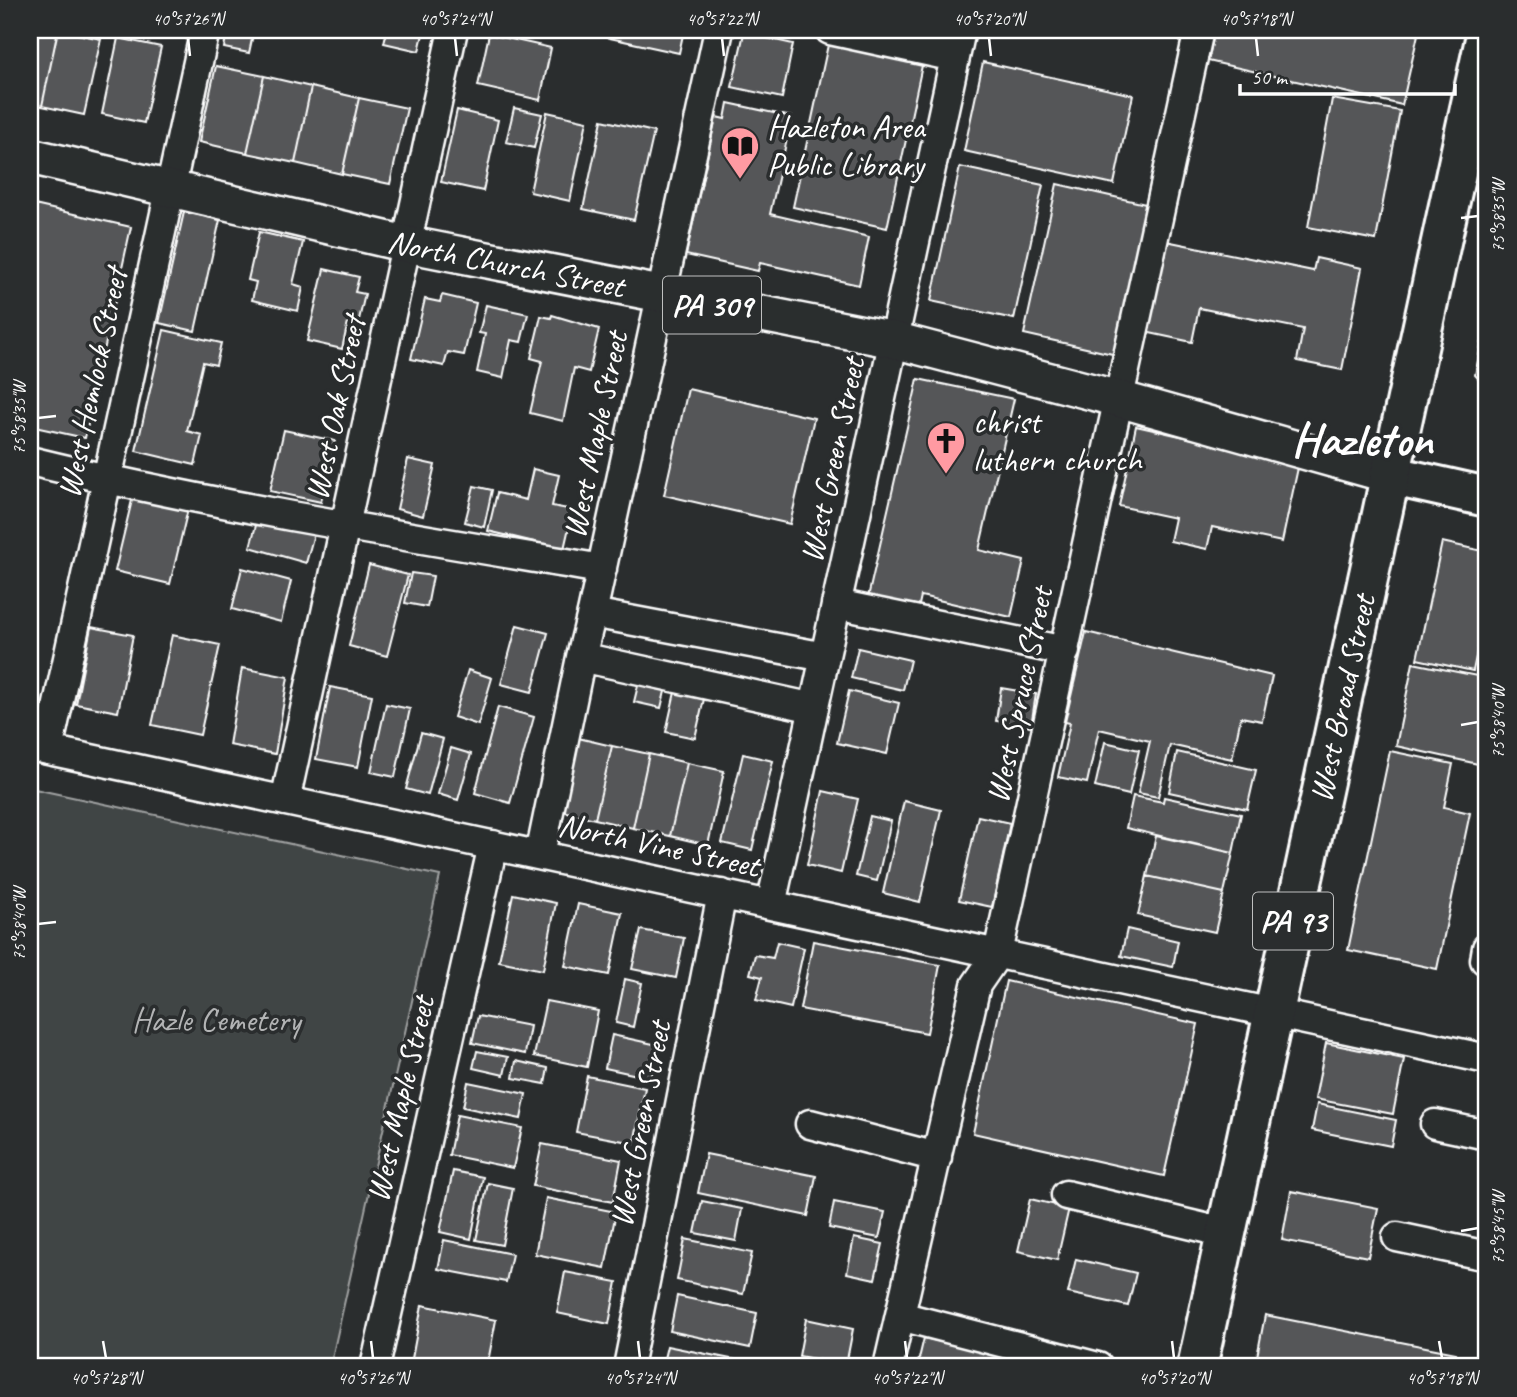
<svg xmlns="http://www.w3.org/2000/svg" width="1517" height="1397" font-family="Caveat,sans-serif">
  <rect width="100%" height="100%" fill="#2a2d2e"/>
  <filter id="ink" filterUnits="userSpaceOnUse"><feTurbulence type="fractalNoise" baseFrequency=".0143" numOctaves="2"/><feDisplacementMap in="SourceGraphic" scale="14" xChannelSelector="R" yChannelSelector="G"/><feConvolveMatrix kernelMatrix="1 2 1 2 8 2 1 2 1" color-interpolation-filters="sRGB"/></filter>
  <g filter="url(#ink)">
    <path fill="#414445" stroke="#a0a2a2" stroke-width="2" d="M30,788L440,876L330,1367H30Z"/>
    <path fill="#555758" stroke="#fff" stroke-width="2" d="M30,30H58L42,106L30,103Z
      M58,30L101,39L84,115L42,106Z
      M227,30H254L249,53L224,48Z
      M387,30H424L419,51L384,43Z
      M490,30H531L529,38Z
      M573,30H684L679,53Z
      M1215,30H1419L1402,105L1208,61Z
      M744,33L793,44L782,98L732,87Z
      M489,34L551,48L540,100L478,86Z
      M118,38L161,47L144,123L102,114Z
      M829,40L923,61L887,228L793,207Z
      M983,62L1133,95L1114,184L964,151Z
      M216,66L264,76L247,153L199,142Z
      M264,76L311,87L295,163L247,153Z
      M311,87L359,98L342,174L295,163Z
      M359,98L407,108L390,184L342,174Z
      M1332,99L1400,111L1376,240L1308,227Z
      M728,103L792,117L770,214L869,237L859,285L760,263L758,271L686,255L716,117L725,119Z
      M514,108L542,114L534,148L506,142Z
      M457,110L498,120L483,191L441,182Z
      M547,112L587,121L570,201L530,192Z
      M602,120L654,132L634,220L583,209Z
      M960,167L1043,185L1014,319L931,301Z
      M1057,184L1150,205L1117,355L1024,334Z
      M30,204L131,227L85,438L30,426Z
      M184,212L220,220L195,331L159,323Z
      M259,232L303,242L293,284L303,287L298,311L252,300L256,282L248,280Z
      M1166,241L1313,271L1316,258L1362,268L1342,370L1297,361L1303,329L1199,308L1192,342L1145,332Z
      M324,269L359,277L355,292L365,294L358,324L348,322L342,349L307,341Z
      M442,295L476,303L464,355L448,352L444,366L411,359L425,299L440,302Z
      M486,305L528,314L521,342L511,340L503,378L477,372L485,334L479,333Z
      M552,315L599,329L589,372L574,368L563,421L530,413L542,361L531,358L541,316L551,318Z
      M1487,317V388L1475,375Z
      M164,330L221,343L216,365L203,362L187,431L202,435L195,465L136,451Z
      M918,379L1014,399L979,550L1024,561L1011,617L921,596L916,618L866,606Z
      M688,389L814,418L790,524L664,495Z
      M1136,426L1299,463L1282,542L1212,527L1207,549L1170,541L1175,518L1119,506Z
      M284,430L335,441L321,502L270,491Z
      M408,459L435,465L423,516L397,509Z
      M533,469L559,475L552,506L573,510L564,549L488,531L497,493L526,500Z
      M474,486L492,490L484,527L465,522Z
      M133,496L188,509L170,584L115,571Z
      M258,518L314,534L306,563L250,547Z
      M1442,542L1487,552V604L1473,671L1417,659Z
      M369,565L408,575L387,656L349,646Z
      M242,568L291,581L281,622L232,609Z
      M411,573L433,576L427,607L405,603Z
      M517,625L548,633L532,692L501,684Z
      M91,627L133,635L118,712L76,704Z
      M1086,632L1272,676L1262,721L1241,717L1232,759L1170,745L1158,797L1138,793L1150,741L1099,729L1087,783L1058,777L1070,723L1065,722Z
      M172,635L220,645L200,735L152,725Z
      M858,648L910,660L903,690L851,678Z
      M1413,663L1487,678V766L1396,746Z
      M242,668L288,677L275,754L229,745Z
      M468,670L492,678L478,725L454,717Z
      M641,673L668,679L661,708L634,702Z
      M330,687L372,695L358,767L316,759Z
      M1001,688L1036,694L1031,726L996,721Z
      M849,691L899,703L887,754L837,743Z
      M675,692L704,699L695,738L666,732Z
      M386,704L410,709L395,777L371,772Z
      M498,707L534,717L510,803L475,793Z
      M421,733L443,739L428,795L406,789Z
      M574,737L612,746L595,819L558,810Z
      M1105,742L1139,750L1129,795L1095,787Z
      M612,746L649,754L633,828L595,819Z
      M451,748L471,754L458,800L438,794Z
      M1390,751L1453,764L1444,807L1470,813L1437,969L1348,950Z
      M1177,752L1256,770L1247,809L1169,792Z
      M649,754L687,763L670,836L633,828Z
      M743,754L773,761L752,850L722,843Z
      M687,763L724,771L708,845L670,836Z
      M823,791L858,799L841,873L807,865Z
      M1133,796L1163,802L1164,797L1241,814L1233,853L1126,828Z
      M904,801L941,810L920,902L883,893Z
      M870,816L891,821L877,881L856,876Z
      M978,816L1010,823L992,907L959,900Z
      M1156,836L1233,853L1224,893L1147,876Z
      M1147,876L1224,893L1215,932L1138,915Z
      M513,894L556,903L543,970L499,961Z
      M578,904L622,913L609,975L565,966Z
      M1127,929L1178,941L1173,967L1121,956Z
      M641,930L684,938L676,978L632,969Z
      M813,941L940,965L927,1033L800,1009Z
      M777,942L804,948L791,1008L756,1000L762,977L750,974L755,955L773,958Z
      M625,979L642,983L633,1027L616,1023Z
      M1006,981L1198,1024L1164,1176L973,1133Z
      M546,1001L598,1011L587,1067L534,1056Z
      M478,1016L530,1026L525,1054L472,1043Z
      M612,1035L658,1045L651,1078L605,1068Z
      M1326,1043L1404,1059L1393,1114L1315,1099Z
      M477,1051L508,1057L504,1075L473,1068Z
      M516,1061L548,1068L545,1084L513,1078Z
      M587,1076L645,1088L634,1143L576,1132Z
      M468,1082L526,1094L521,1119L463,1107Z
      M1317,1104L1396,1120L1391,1146L1312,1130Z
      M457,1115L522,1128L513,1168L449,1155Z
      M542,1144L621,1160L613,1202L533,1186Z
      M706,1154L816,1176L808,1216L698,1193Z
      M453,1171L483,1177L471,1239L440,1232Z
      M488,1183L513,1188L502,1245L476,1240Z
      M1291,1191L1378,1208L1368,1257L1282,1240Z
      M546,1198L616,1212L605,1268L535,1254Z
      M1030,1199L1069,1208L1057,1260L1018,1251Z
      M702,1201L742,1209L736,1241L695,1233Z
      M834,1202L885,1212L879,1238L829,1228Z
      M854,1238L883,1244L875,1279L847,1273Z
      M685,1239L752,1253L743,1294L677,1280Z
      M444,1240L512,1254L506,1282L438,1269Z
      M1076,1259L1136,1273L1128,1306L1068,1293Z
      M565,1272L617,1282L609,1324L557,1313Z
      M677,1296L757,1313L750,1348L670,1331Z
      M422,1305L496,1320L487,1367H427L411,1364Z
      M1265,1315L1456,1353L1453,1367H1255Z
      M806,1319L853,1329L846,1365L799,1356Z
      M924,1338L1011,1358L1009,1367H917Z
      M667,1346L741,1361L740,1367H662Z"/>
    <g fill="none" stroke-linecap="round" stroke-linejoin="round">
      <g stroke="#fff" stroke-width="33">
        <path id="minor" d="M830,30L955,57
          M30,461C218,507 411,537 602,569
          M836,604L1065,651
          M592,613L825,657
          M581,657L814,708
          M30,746L1487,1059
          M48,750L205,30
          M285,801L453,30
          M540,855L581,657L592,613L719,30
          M771,905L961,30
          M1485,960L1487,948
          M810,1124L937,1157
          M1435,1124L1487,1135
          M1066,1195L1226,1233
          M1397,1237L1487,1256
          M900,1316L1098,1367
          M375,1367L493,845
          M628,1367L722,894
          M888,1367L976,985L998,953L1199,30"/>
      </g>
      <g stroke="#fff" stroke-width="40">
        <g id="major">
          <path id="s1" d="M30,156L406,244L894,340L1119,399L1389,475"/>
        </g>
      </g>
      <g stroke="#fff" stroke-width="44">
        <g id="highway">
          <path d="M1389,475L1487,497"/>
          <path id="s2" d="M1197,1367L1487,30"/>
        </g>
      </g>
      <use href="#minor" stroke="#2a2d2e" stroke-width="28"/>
      <use href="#major" stroke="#2a2d2e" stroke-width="35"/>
      <use href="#highway" stroke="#2a2d2e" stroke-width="38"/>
    </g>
  </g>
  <path fill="none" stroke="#fff" stroke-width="2.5" d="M188,38L190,56M455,38L457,56M722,38L724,56M989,38L991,56M1256,38L1258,56M1461,218L1478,216M38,418L56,416M1461,725L1478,722M38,924L56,922M1461,1231L1478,1228M103,1341L106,1358M371,1341L373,1358M638,1341L640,1358M905,1341L907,1358M1172,1341L1174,1358M1439,1341L1442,1358"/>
  <defs>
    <g id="library-pin" transform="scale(2.0125)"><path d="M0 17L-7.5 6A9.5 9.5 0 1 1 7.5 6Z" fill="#ff9aa2" stroke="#2a2d2e"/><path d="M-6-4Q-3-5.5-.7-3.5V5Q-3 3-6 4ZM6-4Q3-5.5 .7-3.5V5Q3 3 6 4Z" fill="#111"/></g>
    <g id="church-pin" transform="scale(2.0125)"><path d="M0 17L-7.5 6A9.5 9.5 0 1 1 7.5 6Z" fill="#ff9aa2" stroke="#2a2d2e"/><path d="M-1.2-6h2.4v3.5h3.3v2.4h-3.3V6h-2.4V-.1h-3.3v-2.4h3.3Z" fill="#111"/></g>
  </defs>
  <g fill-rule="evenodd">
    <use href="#library-pin" x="740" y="146"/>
    <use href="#church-pin" x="946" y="441"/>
  </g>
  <g text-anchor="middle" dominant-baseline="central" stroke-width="7" stroke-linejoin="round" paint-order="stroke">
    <g fill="#2a2d2e" stroke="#bfc0c0" stroke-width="2">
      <rect x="663" y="276.5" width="98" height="57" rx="5"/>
      <rect x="1253" y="892.5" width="80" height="57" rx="5"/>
    </g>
    <g font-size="32" font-weight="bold" fill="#fff">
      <text x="712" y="305">PA 309</text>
      <text x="1293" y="921">PA 93</text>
    </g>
    <g font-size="33" fill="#fff" stroke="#2a2d2e" text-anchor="start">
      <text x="767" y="127">Hazleton Area<tspan x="767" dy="38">Public Library</tspan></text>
      <text x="973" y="422">christ<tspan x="973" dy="38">luthern church</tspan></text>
    </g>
    <g font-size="33" fill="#fff" stroke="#2a2d2e">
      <text stroke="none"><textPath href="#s1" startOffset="488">North Church Street</textPath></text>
      <text transform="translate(92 383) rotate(-78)">West Hemlock Street</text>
      <text transform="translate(335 408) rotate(-78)">West Oak Street</text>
      <text transform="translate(595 435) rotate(-78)">West Maple Street</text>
      <text transform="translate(832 460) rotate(-78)">West Green Street</text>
      <text transform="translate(1019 695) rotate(-78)">West Spruce Street</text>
      <text stroke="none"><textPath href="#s2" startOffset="684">West Broad Street</textPath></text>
      <text transform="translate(659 845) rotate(12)">North Vine Street</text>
      <text transform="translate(400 1099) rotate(-77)">West Maple Street</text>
      <text transform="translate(640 1124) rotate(-79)">West Green Street</text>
    </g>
    <g font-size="33" fill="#b3b4b5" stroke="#2a2d2e">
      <text x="216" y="1020">Hazle Cemetery</text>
    </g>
    <g font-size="47" font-weight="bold" fill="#fff" stroke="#2a2d2e">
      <text x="1362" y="439">Hazleton</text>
    </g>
  </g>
  <rect width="1517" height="1397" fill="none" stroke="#2a2d2e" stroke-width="77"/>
  <path d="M1240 84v10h215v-10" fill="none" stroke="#ffffff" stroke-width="3.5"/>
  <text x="1251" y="84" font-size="21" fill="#ffffff" stroke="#2a2d2e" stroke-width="5" paint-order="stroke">50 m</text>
  <rect x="38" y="38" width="1440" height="1320" fill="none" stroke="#fff" stroke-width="2.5"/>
  <g font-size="18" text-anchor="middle" fill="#fff">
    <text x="188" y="25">40°57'26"N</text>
    <text x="455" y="25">40°57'24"N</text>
    <text x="722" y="25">40°57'22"N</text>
    <text x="989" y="25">40°57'20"N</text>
    <text x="1256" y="25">40°57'18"N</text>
    <text transform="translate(1498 216) rotate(-90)" y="6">75°58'35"W</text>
    <text transform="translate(19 418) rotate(-90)" y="6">75°58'35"W</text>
    <text transform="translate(1498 722) rotate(-90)" y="6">75°58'40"W</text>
    <text transform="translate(19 924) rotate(-90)" y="6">75°58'40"W</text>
    <text transform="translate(1498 1228) rotate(-90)" y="6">75°58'45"W</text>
    <text x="106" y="1384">40°57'28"N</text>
    <text x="373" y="1384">40°57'26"N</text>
    <text x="640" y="1384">40°57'24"N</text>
    <text x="907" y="1384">40°57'22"N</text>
    <text x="1174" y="1384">40°57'20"N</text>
    <text x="1442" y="1384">40°57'18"N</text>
  </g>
</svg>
